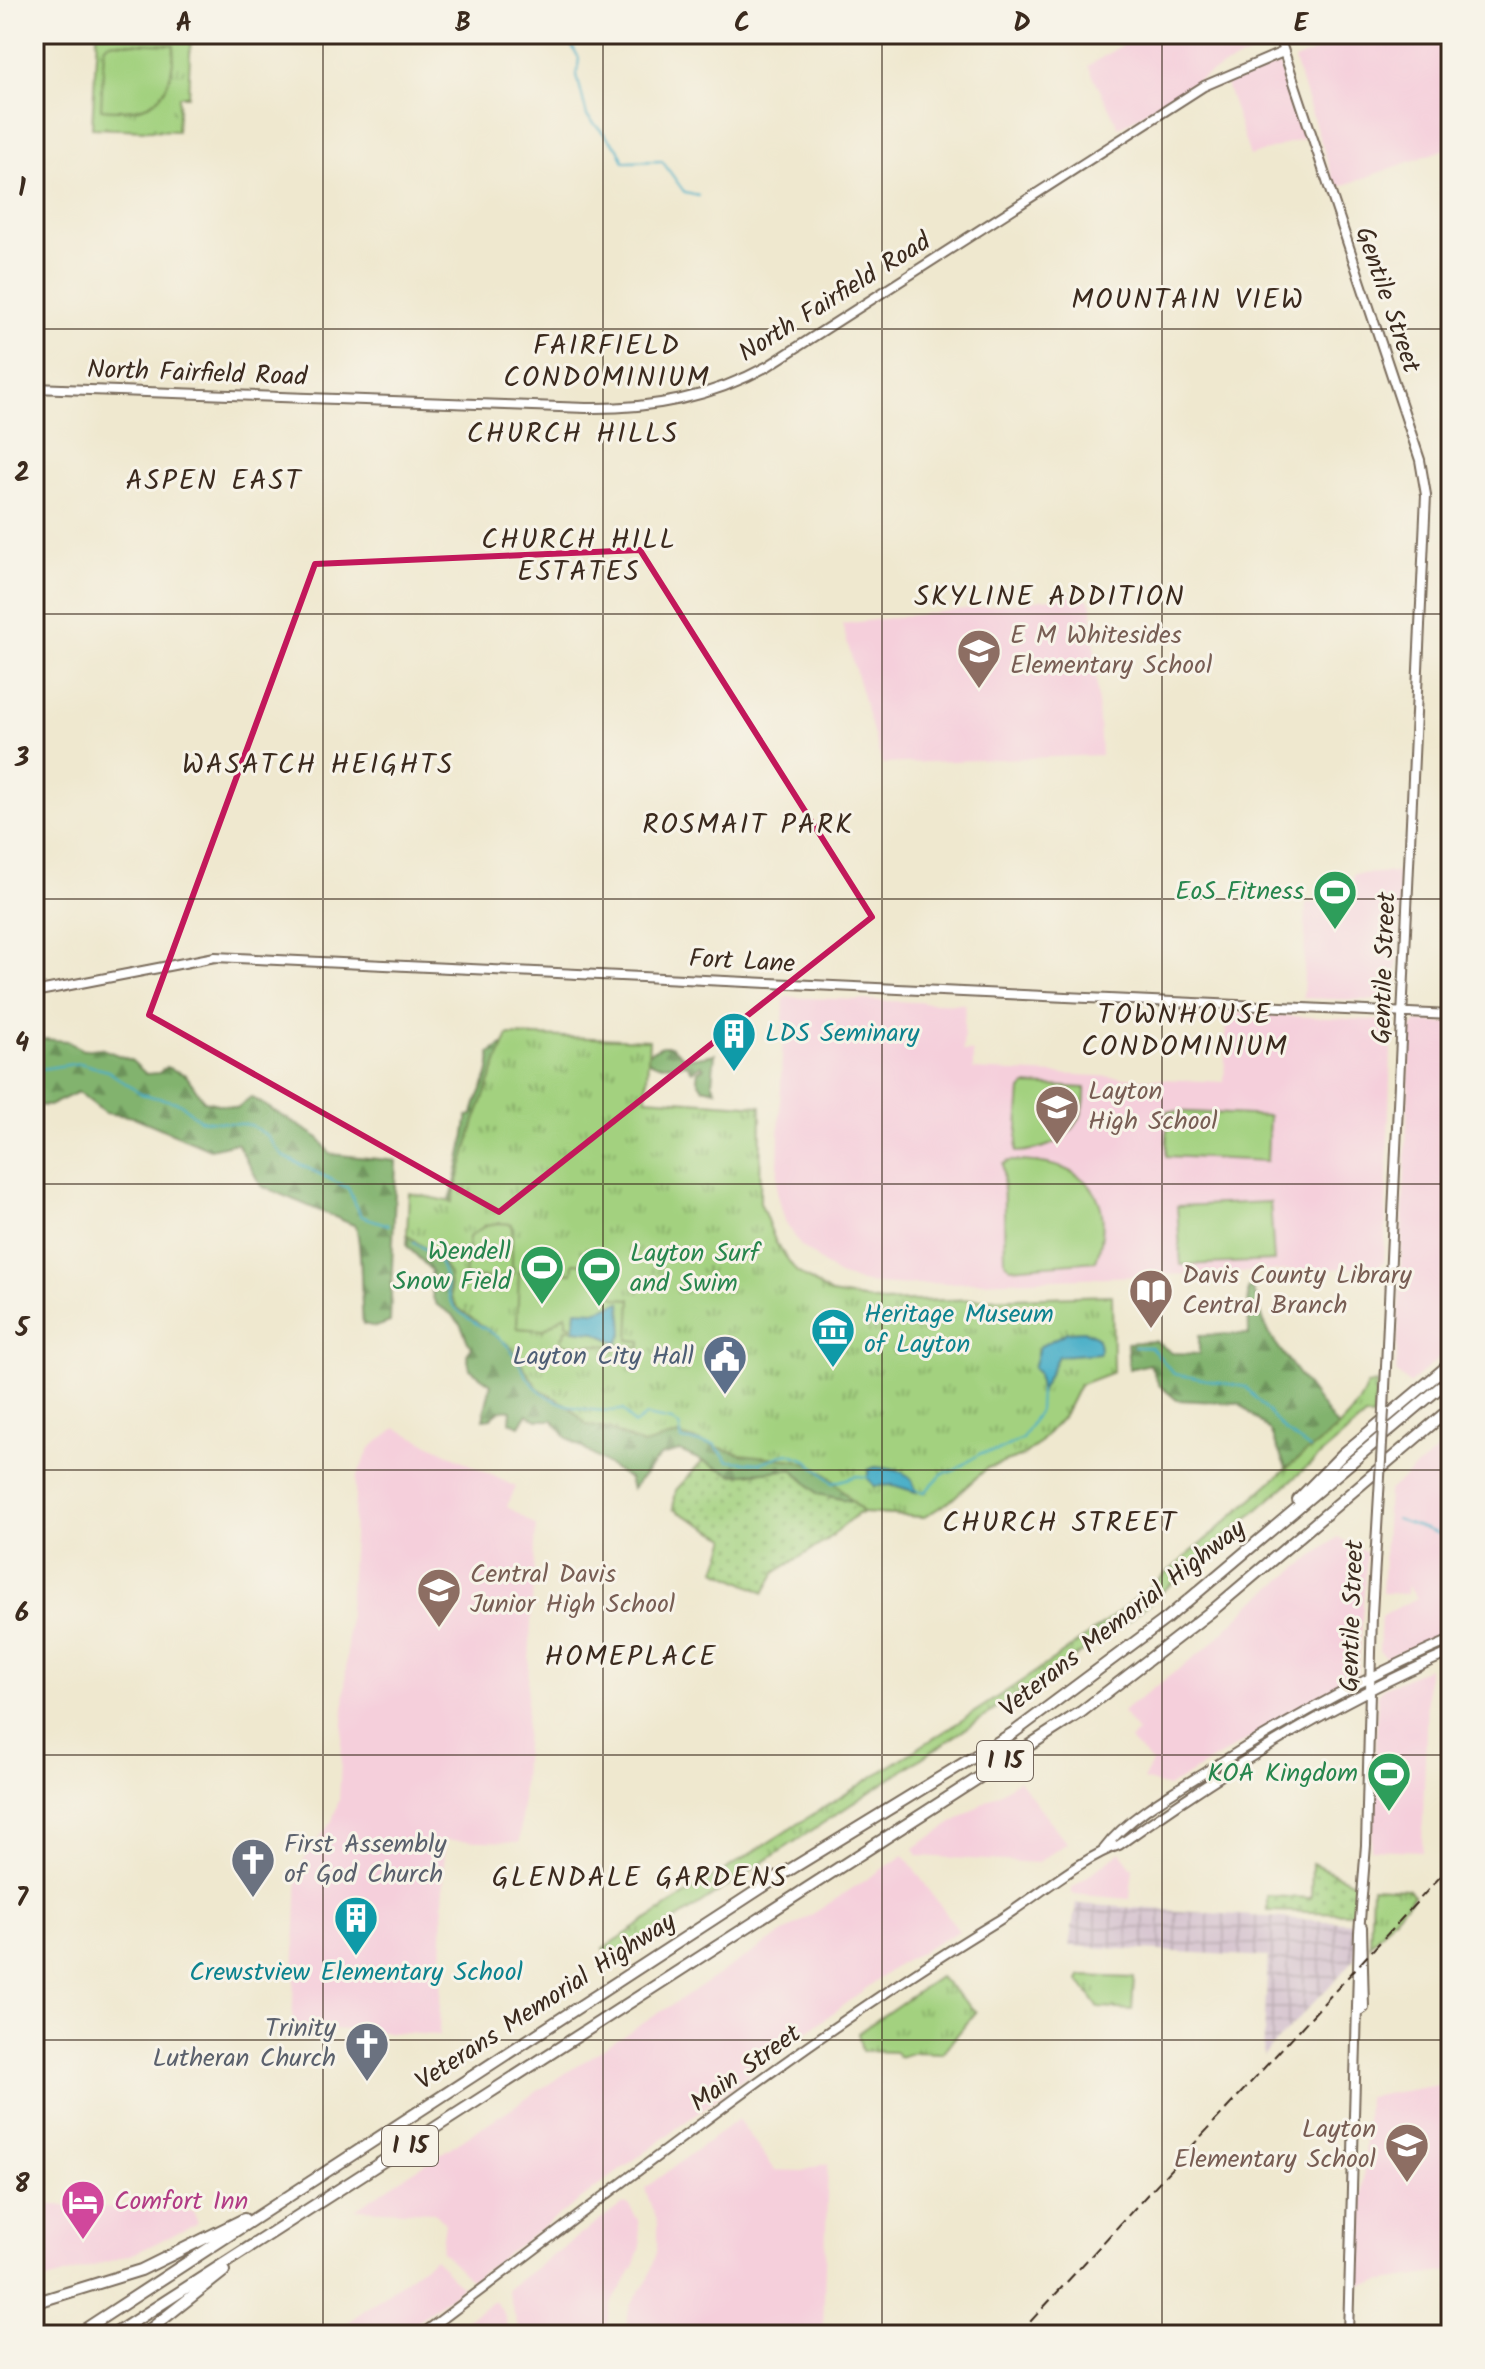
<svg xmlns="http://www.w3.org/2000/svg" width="1485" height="2369" font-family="Kalam,sans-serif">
  <defs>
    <pattern id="industrial-grid" width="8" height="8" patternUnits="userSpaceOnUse" patternTransform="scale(2)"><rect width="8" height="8" fill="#d1bdcc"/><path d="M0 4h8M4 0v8" fill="none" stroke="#ab9aa5"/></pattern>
    <pattern id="grass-dots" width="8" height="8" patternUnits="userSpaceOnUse" patternTransform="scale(2)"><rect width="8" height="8" fill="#a3d17f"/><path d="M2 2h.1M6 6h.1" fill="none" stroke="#86aa67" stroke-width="1.8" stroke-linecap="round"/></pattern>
    <pattern id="forest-firs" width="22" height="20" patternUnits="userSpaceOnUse" patternTransform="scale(2)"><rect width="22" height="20" fill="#82b36e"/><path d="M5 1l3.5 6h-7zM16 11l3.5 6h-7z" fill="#6c925a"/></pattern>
    <pattern id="park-tufts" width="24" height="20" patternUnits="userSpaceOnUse" patternTransform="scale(2)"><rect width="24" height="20" fill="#a3d17f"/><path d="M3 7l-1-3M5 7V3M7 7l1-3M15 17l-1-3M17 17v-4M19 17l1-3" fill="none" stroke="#86aa67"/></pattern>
  </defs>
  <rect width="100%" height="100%" fill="#f7f3e8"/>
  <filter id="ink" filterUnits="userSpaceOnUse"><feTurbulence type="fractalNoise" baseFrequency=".0125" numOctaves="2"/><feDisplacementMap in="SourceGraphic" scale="16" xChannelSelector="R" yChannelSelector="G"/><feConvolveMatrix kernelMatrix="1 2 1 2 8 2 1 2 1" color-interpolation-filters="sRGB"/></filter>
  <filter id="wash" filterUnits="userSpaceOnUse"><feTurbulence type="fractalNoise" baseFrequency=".006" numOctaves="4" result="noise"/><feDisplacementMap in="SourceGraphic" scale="32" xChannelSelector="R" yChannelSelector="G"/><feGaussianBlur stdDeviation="1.8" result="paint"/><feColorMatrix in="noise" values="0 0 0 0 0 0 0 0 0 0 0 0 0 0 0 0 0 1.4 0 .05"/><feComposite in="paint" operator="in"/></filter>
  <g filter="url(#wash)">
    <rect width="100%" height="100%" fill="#efe8cf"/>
    <path fill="#f5cfdb" d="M1140,34H1270L1271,44L1208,74L1119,128L1088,66Z
      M1358,34H1451V147L1336,188L1294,60Z
      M1279,64L1304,138L1250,156L1226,84Z
      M1076,595H1084L1092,605L1101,755L882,764L842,624Z
      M1402,872L1395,1001L1303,998L1306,903L1353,904V874Z
      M784,997L965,1004L963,1051L973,1052V1070L1224,1082L1227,1013L1392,1021L1384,1262L1379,1266L1331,1269L893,1285L865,1283L838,1275L800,1245L785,1221L777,1192Z
      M1417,1022L1451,1023V1348L1409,1384L1396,1372L1411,1029Z
      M396,1428L516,1487L507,1506L536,1526L520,1842L445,1840L439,2035L292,2027L298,1874L304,1859L332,1821L339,1800L356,1478L370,1448Z
      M1451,1439V1632L1386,1658L1379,1651L1381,1616L1417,1598L1408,1585L1407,1594L1382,1593L1388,1491Z
      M1338,1537L1367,1553L1358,1673L1168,1787L1143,1780L1152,1763L1130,1741L1137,1732L1122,1712L1209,1646L1251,1604Z
      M1428,1668L1422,1851L1371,1849L1378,1695L1383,1688Z
      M1019,1780L1067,1843L1037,1863L918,1856L914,1848Z
      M1120,1852L1133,1869L1130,1899L1072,1894V1888Z
      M904,1855L959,1931L899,1964L473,2279L468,2278L441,2251L445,2223L434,2212L355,2209Z
      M1451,2083V2271L1358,2285L1367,2097Z
      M738,2119L775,2170L802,2171L828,2163L823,2335H624L630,2305L649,2278L657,2252V2224L645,2188Z
      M34,2204L193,2211L198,2223L133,2254L34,2284Z
      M628,2204L638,2220L641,2246L635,2265L611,2305L606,2335H520L507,2289L621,2205Z
      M434,2258L462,2287L399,2335H331Z
      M494,2300L504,2313L509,2335H446Z"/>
    <path fill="url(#industrial-grid)" d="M1076,1904L1356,1923V1958L1263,2056L1268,1957L1069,1946Z"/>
    <path fill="url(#grass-dots)" stroke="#6f7e4e" stroke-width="2" d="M703,1461L734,1475L793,1469L818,1494L852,1501L864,1513L857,1514L826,1541L776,1572L764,1593L716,1570L727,1538L673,1509L676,1490Z
      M1312,1863L1356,1883L1354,1913L1267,1911V1896L1311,1898Z"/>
    <path fill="url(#forest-firs)" stroke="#5e6e46" stroke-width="2" d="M44,1039L67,1041L83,1050L100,1048L131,1060L146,1074L159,1073L166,1067L186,1075L204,1101L237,1108L251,1097L319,1138L330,1154L396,1161L390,1322L376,1327L363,1324C360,1294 363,1252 356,1226L261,1186L237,1143L210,1149L134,1117L105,1113L78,1092L49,1106L34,1105V1041Z
      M502,1045H505L471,1162L1079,1385L1064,1415L1037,1445L1023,1456L987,1468L950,1501L924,1517L864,1513L852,1501L818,1494L793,1469L734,1475L680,1451L660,1456L632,1489L629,1479L566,1437L553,1420H537L527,1414L520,1426L510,1422L511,1410C501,1408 497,1412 491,1418L483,1419L491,1384L470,1369L467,1355L471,1347C466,1341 465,1331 460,1324C441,1296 431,1322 431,1270L407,1246L409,1222C421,1216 441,1210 449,1200C455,1194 468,1121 467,1116L473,1115C476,1093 493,1079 490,1053Z
      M662,1046H671L686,1059L715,1054L712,1082L716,1090L702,1087L697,1079L698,1070L704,1068L701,1065L692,1071L687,1064L658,1065L647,1060L646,1054Z
      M1252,1287L1268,1333L1338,1428L1304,1459L1286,1468L1270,1431L1239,1403L1177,1400L1159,1385L1150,1364L1129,1369L1127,1343L1155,1341L1172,1353L1199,1354V1335L1249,1334L1248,1288Z"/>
    <path fill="url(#park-tufts)" stroke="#6f7e4e" stroke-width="2" d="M97,34H191L188,96H179L177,131L92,128Z
      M508,1035L649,1040L646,1098L761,1106L760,1202L776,1243L796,1271L831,1294L882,1302L1112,1295L1113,1372L1079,1385L1064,1415L1037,1445L1023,1456L987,1468L950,1501L924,1517L864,1513L831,1478L814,1466L796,1460L740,1454L678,1435L643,1445L608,1429L587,1425L569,1406L538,1388L510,1346L459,1309L451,1297L449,1274L437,1257L407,1235L409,1193L452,1202L476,1118Z
      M1377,1383L1373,1417H1365L1125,1624L612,1962L603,1949C752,1849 908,1759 1056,1658C1136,1603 1208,1538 1280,1474C1311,1446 1353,1426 1367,1385Z
      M1372,1887L1408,1889L1414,1895L1370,1945Z
      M1081,1976L1134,1978L1132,2010L1099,2008L1079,1981Z
      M939,1977L976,2012L942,2053L915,2052L899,2057L895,2052L862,2051L858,2033Z"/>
    <path fill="#a3d17f" stroke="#6f7e4e" stroke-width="2" d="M109,42L174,45C173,98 154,115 101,109L104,47Z
      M1028,1085L1085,1088C1087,1131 1055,1150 1016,1152L1021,1090Z
      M1168,1111L1269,1116L1267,1161L1166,1156Z
      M1009,1161C1077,1160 1120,1187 1096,1261L1010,1268L1005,1262L1003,1164Z
      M1270,1202L1274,1261L1181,1265L1177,1206Z
      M498,1223L512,1224V1274L507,1279L465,1277L469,1237L486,1225Z
      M573,1263L601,1265L600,1287L606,1288L616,1298L631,1299L629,1340L641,1341V1347L564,1344L561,1337L564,1336L565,1329H571V1325L566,1324V1314L543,1330L517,1328L519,1271L572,1273Z"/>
    <path fill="#49afc8" stroke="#426c73" stroke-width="2" d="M621,1302L623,1333L618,1343L594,1332L574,1330L576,1310L595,1311Z
      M1084,1331C1098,1335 1100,1339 1100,1353L1058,1356L1040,1392L1038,1373L1033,1368L1039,1347L1067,1332Z
      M875,1467C894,1469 913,1470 916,1492L893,1485L874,1486L868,1479V1470Z"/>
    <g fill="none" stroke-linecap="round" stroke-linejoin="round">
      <path stroke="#49afc8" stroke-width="2" d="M565,34L579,58L577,75L587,116L618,148L624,162L662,161L685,193L699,196
        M34,1070L80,1063L108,1071L141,1094L180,1103L200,1120L251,1125L267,1136L283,1156L348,1188L361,1216L389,1225
        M414,1243C457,1263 437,1284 455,1307C466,1321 490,1329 504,1342C515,1352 520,1367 528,1378C549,1407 589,1413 623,1410L634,1425L646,1416L672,1421L679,1426L682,1440L715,1445L728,1461L760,1463L788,1453L807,1460L833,1483L856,1476L869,1477
        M1134,1347H1151L1174,1374L1246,1387L1285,1431L1310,1449
        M916,1490L925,1492L943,1473L954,1471L981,1453L997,1451L1022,1439L1039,1410L1040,1390
        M1396,1519L1451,1538"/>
    </g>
  </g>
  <g filter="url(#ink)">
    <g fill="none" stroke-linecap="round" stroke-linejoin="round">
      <g stroke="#7a6c5c" stroke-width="12">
        <path id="major" d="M1278,34L1420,460L1426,495L1384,1410
          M34,388L586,408C651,409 710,398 768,366L1204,86L1283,52
          M34,992L215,957L1451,1015
          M1104,1849C1128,1817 1173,1792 1207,1771C1286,1721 1365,1677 1451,1640
          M1359,2011L1364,2008L1362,1927
          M421,2335C610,2194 795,2044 996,1922C1032,1900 1082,1857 1119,1845C1224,1770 1332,1703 1451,1652
          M1348,2335L1359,1933L1366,1845L1372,1614L1379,1494"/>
      </g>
      <g stroke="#7a6c5c" stroke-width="14">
        <path id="highway" d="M1298,1500L1344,1453L1451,1363
          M34,2303L141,2270L244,2219
          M76,2335L778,1877L1013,1733L1166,1619L1451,1378
          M113,2335L1081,1712L1213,1610L1451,1408
          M143,2335L224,2271"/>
      </g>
      <use href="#major" stroke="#fff" stroke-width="8"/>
      <use href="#highway" stroke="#fff" stroke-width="10"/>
      <path stroke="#3b2a1e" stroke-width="2" stroke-dasharray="12 6" stroke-linecap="butt" d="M1018,2335L1451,1865"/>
      <g stroke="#7a6c5c" stroke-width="12" stroke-linecap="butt">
        <path id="major-bridge" d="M1379,1494L1384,1410"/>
      </g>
      <use href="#major-bridge" stroke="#fff" stroke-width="8"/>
    </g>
  </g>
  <path fill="none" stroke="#c2185b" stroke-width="6" stroke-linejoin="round" d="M640,550L872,917L499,1212L149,1015L315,564Z"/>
  <path fill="none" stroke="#3b2a1e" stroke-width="2" stroke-opacity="0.55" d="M323,34V2335M603,34V2335M882,34V2335M1162,34V2335M34,329H1451M34,614H1451M34,899H1451M34,1184H1451M34,1470H1451M34,1755H1451M34,2040H1451"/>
  <defs>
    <g id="school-pin" transform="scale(2.3)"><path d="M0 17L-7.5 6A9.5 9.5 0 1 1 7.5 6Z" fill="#8d6e63" stroke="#f7f3e8"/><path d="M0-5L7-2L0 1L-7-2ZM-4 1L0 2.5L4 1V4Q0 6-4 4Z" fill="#fff"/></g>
    <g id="stadium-pin" transform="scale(2.3)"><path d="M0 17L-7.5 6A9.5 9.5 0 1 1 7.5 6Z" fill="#2e9e5b" stroke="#f7f3e8"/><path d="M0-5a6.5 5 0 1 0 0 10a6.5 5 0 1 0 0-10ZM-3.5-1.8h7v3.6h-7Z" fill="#fff"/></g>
    <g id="building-pin" transform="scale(2.3)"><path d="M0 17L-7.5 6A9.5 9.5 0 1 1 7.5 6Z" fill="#0f9aa8" stroke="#f7f3e8"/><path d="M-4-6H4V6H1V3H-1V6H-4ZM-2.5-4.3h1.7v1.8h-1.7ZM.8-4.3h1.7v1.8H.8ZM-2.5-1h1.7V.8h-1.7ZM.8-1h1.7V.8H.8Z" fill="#fff"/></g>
    <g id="library-pin" transform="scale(2.3)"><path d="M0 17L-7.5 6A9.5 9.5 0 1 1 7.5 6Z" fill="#8d6e63" stroke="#f7f3e8"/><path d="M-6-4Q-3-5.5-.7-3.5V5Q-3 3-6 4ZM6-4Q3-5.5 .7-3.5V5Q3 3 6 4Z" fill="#fff"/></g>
    <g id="museum-pin" transform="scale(2.3)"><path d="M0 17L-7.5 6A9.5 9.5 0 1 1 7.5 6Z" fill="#0f9aa8" stroke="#f7f3e8"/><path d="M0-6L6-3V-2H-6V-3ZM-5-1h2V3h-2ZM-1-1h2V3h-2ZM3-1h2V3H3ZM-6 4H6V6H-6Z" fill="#fff"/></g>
    <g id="civic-pin" transform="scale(2.3)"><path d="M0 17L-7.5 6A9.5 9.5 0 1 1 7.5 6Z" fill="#5c6f8a" stroke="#f7f3e8"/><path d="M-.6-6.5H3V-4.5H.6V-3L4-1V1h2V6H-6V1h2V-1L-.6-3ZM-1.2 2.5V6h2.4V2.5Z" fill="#fff"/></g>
    <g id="church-pin" transform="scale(2.3)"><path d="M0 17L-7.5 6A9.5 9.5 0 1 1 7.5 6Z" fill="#6b7280" stroke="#f7f3e8"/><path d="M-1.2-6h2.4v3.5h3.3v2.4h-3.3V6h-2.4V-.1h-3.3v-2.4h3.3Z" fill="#fff"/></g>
    <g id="hotel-pin" transform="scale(2.3)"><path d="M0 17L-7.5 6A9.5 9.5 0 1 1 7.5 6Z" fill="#d1479c" stroke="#f7f3e8"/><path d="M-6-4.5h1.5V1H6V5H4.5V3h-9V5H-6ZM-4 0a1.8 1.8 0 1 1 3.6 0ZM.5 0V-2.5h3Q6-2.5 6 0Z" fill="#fff"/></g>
  </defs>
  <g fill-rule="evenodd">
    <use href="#school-pin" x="979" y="651"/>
    <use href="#stadium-pin" x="1335" y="892"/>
    <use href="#building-pin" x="734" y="1034"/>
    <use href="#school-pin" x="1057" y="1107"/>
    <use href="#stadium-pin" x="542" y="1267"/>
    <use href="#stadium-pin" x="599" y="1269"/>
    <use href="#library-pin" x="1151" y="1291"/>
    <use href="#museum-pin" x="833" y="1330"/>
    <use href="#civic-pin" x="725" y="1357"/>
    <use href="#school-pin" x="439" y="1590"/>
    <use href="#stadium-pin" x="1389" y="1774"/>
    <use href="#church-pin" x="253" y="1860"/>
    <use href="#building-pin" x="356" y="1918"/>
    <use href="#church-pin" x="367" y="2044"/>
    <use href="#school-pin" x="1407" y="2145"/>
    <use href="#hotel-pin" x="83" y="2202"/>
  </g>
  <g text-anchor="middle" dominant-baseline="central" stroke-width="6" stroke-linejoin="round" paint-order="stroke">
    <g fill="#f7f3e8" stroke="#73665b" stroke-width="2">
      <rect x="977" y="1741" width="56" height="40" rx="6"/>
      <rect x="382" y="2126" width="56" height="40" rx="6"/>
    </g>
    <g font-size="24" font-weight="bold" fill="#3b2a1e">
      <text x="1005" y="1761">I 15</text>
      <text x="410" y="2146">I 15</text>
    </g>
    <g font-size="26" fill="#3b2a1e" stroke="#f7f3e8">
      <text transform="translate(835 298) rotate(-32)">North Fairfield Road</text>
      <text transform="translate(1387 300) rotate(71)">Gentile Street</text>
      <text transform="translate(197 374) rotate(2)">North Fairfield Road</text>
      <text transform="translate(742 962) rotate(3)">Fort Lane</text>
      <text transform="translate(1385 968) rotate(-88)">Gentile Street</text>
      <text transform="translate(1353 1616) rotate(-88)">Gentile Street</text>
      <text transform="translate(1123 1619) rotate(-38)">Veterans Memorial Highway</text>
      <text transform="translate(546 2002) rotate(-33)">Veterans Memorial Highway</text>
      <text transform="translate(746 2069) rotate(-36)">Main Street</text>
    </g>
    <g font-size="26" fill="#785e54" stroke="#f7f3e8" text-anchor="start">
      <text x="1010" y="636">E M Whitesides<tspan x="1010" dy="30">Elementary School</tspan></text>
      <text x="1088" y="1092">Layton<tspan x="1088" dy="30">High School</tspan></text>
      <text x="1182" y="1276">Davis County Library<tspan x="1182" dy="30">Central Branch</tspan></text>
      <text x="470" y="1575">Central Davis<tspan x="470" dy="30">Junior High School</tspan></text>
      <text x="1376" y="2130" text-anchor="end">Layton<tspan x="1376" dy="30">Elementary School</tspan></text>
    </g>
    <g font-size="26" fill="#27864d" stroke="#f7f3e8" text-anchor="end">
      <text x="1304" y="892">EoS Fitness</text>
      <text x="511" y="1252">Wendell<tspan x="511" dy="30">Snow Field</tspan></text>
      <text x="630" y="1254" text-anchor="start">Layton Surf<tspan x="630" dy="30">and Swim</tspan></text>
      <text x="1358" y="1774">KOA Kingdom</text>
    </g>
    <g font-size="26" fill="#0d838f" stroke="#f7f3e8" text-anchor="start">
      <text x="765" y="1034">LDS Seminary</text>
      <text x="864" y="1315">Heritage Museum<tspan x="864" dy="30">of Layton</tspan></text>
      <text x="356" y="1973" text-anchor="middle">Crewstview Elementary School</text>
    </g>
    <g font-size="26" fill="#4e5e75" stroke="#f7f3e8" text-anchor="end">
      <text x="694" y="1357">Layton City Hall</text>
    </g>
    <g font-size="26" fill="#5b616d" stroke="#f7f3e8" text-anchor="start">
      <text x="284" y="1845">First Assembly<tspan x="284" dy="30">of God Church</tspan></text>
      <text x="336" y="2029" text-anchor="end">Trinity<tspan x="336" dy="30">Lutheran Church</tspan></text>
    </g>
    <g font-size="26" fill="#b23c85" stroke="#f7f3e8" text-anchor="start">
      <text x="114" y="2202">Comfort Inn</text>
    </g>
    <g font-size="28" letter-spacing="2" fill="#3b2a1e" stroke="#f7f3e8">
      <text x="1188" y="300">MOUNTAIN VIEW</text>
      <text x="607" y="346">FAIRFIELD<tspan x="607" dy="32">CONDOMINIUM</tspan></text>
      <text x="573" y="434">CHURCH HILLS</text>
      <text x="214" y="481">ASPEN EAST</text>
      <text x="579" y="540">CHURCH HILL<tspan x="579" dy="32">ESTATES</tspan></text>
      <text x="1050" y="597">SKYLINE ADDITION</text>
      <text x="318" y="765">WASATCH HEIGHTS</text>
      <text x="748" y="825">ROSMAIT PARK</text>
      <text x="1185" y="1015">TOWNHOUSE<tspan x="1185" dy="32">CONDOMINIUM</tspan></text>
      <text x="1060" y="1523">CHURCH STREET</text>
      <text x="631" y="1657">HOMEPLACE</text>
      <text x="640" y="1878">GLENDALE GARDENS</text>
    </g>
  </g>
  <rect width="1485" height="2369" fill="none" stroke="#f7f3e8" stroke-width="88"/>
  <rect x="44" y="44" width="1397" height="2281" fill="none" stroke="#3b2a1e" stroke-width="3"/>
  <g font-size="26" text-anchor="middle" font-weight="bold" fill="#3b2a1e">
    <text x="184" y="31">A</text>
    <text x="463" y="31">B</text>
    <text x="742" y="31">C</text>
    <text x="1022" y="31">D</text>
    <text x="1301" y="31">E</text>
    <text x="22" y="196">1</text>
    <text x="22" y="481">2</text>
    <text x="22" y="766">3</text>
    <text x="22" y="1051">4</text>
    <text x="22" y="1336">5</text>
    <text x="22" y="1621">6</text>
    <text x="22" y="1906">7</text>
    <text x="22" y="2192">8</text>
  </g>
</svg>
